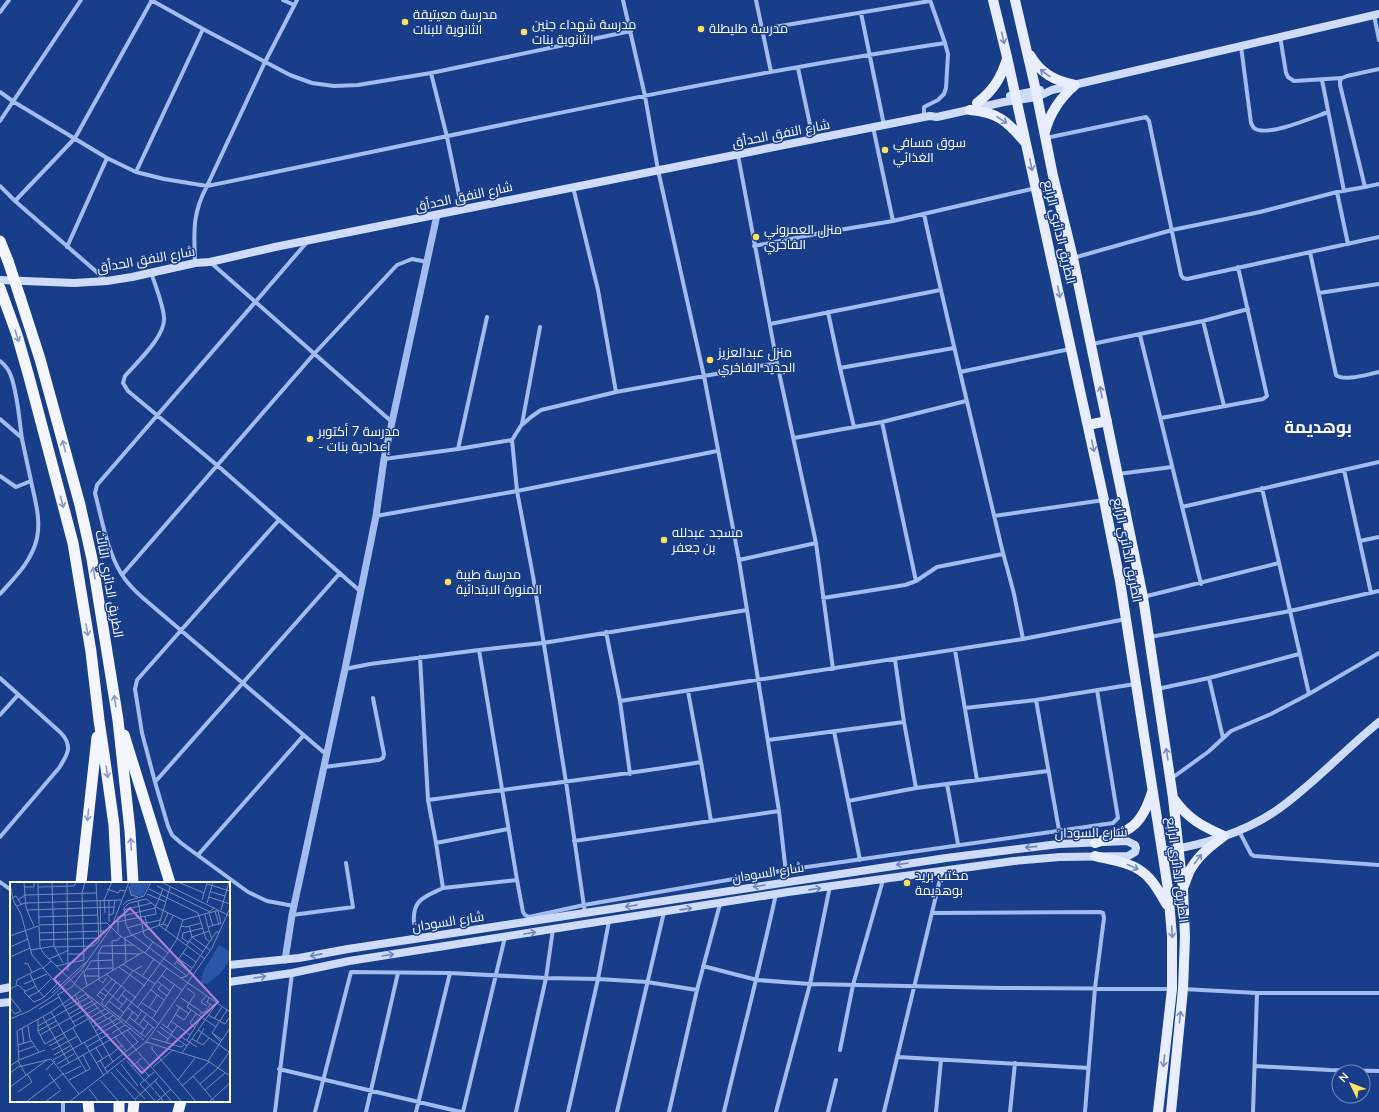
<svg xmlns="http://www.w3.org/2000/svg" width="1379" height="1112" font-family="'Nunito Sans',Cairo,sans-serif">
  <rect width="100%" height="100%" fill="#183e8a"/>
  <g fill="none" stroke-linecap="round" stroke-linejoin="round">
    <path stroke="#a1bcee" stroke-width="4" d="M151,0L203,29L290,75L312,83L334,86L358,85L431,73L631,31
      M283,0L294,5
      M623,0L645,96L658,170L704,376L739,560L779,811L787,882
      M756,0L771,72
      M0,12L9,0
      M861,13L884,125
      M1374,15L1379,40
      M762,29L930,1
      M1280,36L1286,73L1288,77L1294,81L1342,78L1347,76L1379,69
      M1241,46L1251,123C1252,125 1253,127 1254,128C1266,138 1314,117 1328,112
      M798,68L813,139
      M431,73L447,137L462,210
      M1322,80L1344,191
      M0,92L14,102L107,158L136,172L164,179L207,186C453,136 698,80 945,43
      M924,117V107L938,100L944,94L946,88L948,54L945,43L930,0
      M0,121L81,0
      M873,127L893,221
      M1046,138L1146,117L1149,121L1181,275L1183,278L1187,279L1379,237
      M738,155L777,363L816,543L833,669
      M136,172L203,29
      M0,186L15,201L106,280
      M573,187L598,290L616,392
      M1365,187L1379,184
      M1337,192L1365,187L1340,85V81L1342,78
      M15,201L75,138L152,0
      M924,214C948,325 975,434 1001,545C1005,561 1010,578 1014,594C1017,609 1020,624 1023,639
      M308,241L97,485L95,493C102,520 107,551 122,575C128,584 135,591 143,598L327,755
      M754,246L821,233L893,221L1036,188
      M67,247L107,158
      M1310,252L1336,375C1344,382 1368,374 1379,372
      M1073,258L1172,230L1260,212L1337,192L1348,244
      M210,262L392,422
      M195,263C194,232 192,214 207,186L265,62L297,0
      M151,272C155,285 163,304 164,317C166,336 137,362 125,376L123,383L128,391L218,466L360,591
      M1319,293L1379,284
      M828,312L840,368L954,348
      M1203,321L1224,406
      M770,324L940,290
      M540,327L522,424L512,440L517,491L533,576L566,782L585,913
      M1140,335L1201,584
      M1092,344L1203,321L1248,309
      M0,361C5,365 9,370 11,376C18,396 19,418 22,439C25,453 28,467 31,481C35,500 41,519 37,538C32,561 15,577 0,594
      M840,368L854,427
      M960,372L1070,349
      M1161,418L1263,399L1267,396L1238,267
      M0,419L22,438
      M882,422L916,581
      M523,424L531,417L541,410L616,392L777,363
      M794,438L882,422L966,401
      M458,449L487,317
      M384,459L458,449L512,440
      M1344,470L1371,593
      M1118,474L1172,467
      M0,476L16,487L31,481
      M1262,488L1309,694
      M1182,507L1379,462
      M376,516L517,491L717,451
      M994,516L1104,500
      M278,521L137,680L135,689L142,733L155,782L168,826L172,835L181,843L248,892L267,901L294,906
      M1360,541L1379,537
      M739,560L816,543
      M122,575L314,354L397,265L412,259L427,262
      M1143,597L1279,563
      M823,598L905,585L916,581L937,567L1003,554
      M606,632L620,701L630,774
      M1150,637L1290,611L1379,591
      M479,650L517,880L523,912L525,915L529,917L584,905L786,870L1113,823L1118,818L1097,690
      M955,650L977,780
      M420,657L428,800L436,843
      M895,660L904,722L916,788
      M345,669L370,664L479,650L543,643L747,610
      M0,678L61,733C73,746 68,754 59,768L0,837
      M1209,678L1223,738
      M1157,689L1209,678L1299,654
      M688,691L701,762L711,821
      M1036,700L1059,830
      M620,701L1023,639L1126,619
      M965,708L1036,700L1135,684
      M0,715L18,695
      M834,731L860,860
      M768,740L904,722
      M324,767L379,760L383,758L384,754L373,698
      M1172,778L1208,752L1231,731L1271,714L1309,694L1379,653
      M155,782L340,573
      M947,784L958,844
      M428,800C519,787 611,777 701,762
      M848,801L916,788L1048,771
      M508,829L436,843L443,888L517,880
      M1239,831L1251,854L1254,856L1379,865
      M574,841L779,811
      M198,855L303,736
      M0,882L11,890
      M933,913L1100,912L1103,913L1104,918L1095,988L1085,1112
      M292,915L353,907L346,863
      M414,923C412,899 425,897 443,888
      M703,966L757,980L810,984L1000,988L1171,989
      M1183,989L1257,993H1379
      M840,1050L853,985L883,880
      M898,1057L1088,1068
      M1255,1066L1329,1070L1379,1071
      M279,1069L461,1112
      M63,1112V1101
      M275,1112L292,973
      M315,1112L351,972L450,973L546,978L598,979L647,982L697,990
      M366,1112L398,973
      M416,1112L450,973
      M463,1112L505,937
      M516,1112L546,978L553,929
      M568,1112L598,979L609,921
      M617,1112L664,912
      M669,1112L697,990L720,904
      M724,1112C741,1039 760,967 776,894
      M776,1112L810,984L830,886
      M828,1112L836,1080
      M884,1112L942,871
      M936,1112L941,1060
      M1010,1112L1015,1063
      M1253,1112L1257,993"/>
    <path stroke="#a1bcee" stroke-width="7" d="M285,960L292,915L345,669L376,516L384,459L392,422L437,215"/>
    <path stroke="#cedcfa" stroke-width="8" d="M1010,96L1040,90
      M0,280L74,283L107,281L132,277L195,263L210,262L275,247L924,117L930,116L937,117L1004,102L1037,97L1052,90L1379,14
      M1163,851C1200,846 1246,832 1277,810C1314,784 1344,750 1379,722
      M229,965L299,958L348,949L946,858L1059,844L1127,841L1135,845L1136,848L1135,852L1128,856L1060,857L1014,861L788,892L349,961L292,973L229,982
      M0,989L11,987
      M0,1003L11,1002"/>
    <path stroke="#e8eeff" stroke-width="10" d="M993,0L1007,57L1104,500L1120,581L1168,889L1172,936V989L1158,1112
      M1015,0L1036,91L1053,176L1073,258L1143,597L1173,798L1183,889L1185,937L1183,989L1171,1112
      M1030,55C1040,73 1055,81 1075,85
      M977,103C993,91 1001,78 1007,59
      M970,110C997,112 1007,121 1024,141
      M1045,132C1050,112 1060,98 1075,85
      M1088,425L1107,421
      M1174,799C1188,819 1202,826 1224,836C1212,845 1200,854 1192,867C1188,873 1186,881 1183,888
      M1095,843C1129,831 1141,828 1152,792
      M1095,856C1109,860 1126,861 1138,869C1152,877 1159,892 1167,905"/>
    <path stroke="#f4f6ff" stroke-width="11" d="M0,241L8,261
      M0,288L17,335L29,377L73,543L91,652L99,720L106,768L114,825L117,883
      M20,297L40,359L80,505L92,559L118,720L130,831L133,883
      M124,735L170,883
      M81,883L97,737
      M88,1101L89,1112
      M119,1112V1101
      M133,1112L134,1101
      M178,1112L181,1101"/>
    <path stroke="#f4f6ff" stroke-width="11" d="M8,261L20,297"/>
  </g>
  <defs><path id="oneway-shaft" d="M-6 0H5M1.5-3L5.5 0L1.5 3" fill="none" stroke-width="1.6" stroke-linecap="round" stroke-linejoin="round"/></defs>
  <g stroke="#768dbf">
    <use href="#oneway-shaft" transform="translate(1003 38) rotate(76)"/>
    <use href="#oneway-shaft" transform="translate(1045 73) rotate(-143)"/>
    <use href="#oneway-shaft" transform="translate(1002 120) rotate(34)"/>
    <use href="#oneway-shaft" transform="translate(1031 165) rotate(78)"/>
    <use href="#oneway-shaft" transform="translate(1059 292) rotate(77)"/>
    <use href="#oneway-shaft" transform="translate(1101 392) rotate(-101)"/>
    <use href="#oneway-shaft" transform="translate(1093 446) rotate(78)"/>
    <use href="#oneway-shaft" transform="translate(1167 754) rotate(-99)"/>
    <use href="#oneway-shaft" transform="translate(1198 859) rotate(-52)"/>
    <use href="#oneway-shaft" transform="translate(1133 867) rotate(24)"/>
    <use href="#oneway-shaft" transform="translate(1172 932) rotate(87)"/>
    <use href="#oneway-shaft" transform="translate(1180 1017) rotate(-84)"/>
    <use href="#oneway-shaft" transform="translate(1164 1061) rotate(96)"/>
  </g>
  <g stroke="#869ac4">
    <use href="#oneway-shaft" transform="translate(17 336) rotate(72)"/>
    <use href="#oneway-shaft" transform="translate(64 446) rotate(-105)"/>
    <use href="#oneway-shaft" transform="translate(62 502) rotate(75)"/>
    <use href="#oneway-shaft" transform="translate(94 573) rotate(-99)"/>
    <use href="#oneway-shaft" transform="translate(87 630) rotate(81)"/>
    <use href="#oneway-shaft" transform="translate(115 701) rotate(-99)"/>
    <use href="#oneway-shaft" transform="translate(107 772) rotate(82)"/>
    <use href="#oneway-shaft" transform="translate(88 815) rotate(96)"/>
    <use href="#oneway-shaft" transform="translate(131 844) rotate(-93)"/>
  </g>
  <g stroke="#6a85bc">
    <use href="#oneway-shaft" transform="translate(1031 847) rotate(174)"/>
    <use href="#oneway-shaft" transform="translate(902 864) rotate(171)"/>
    <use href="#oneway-shaft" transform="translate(759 886) rotate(171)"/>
    <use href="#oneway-shaft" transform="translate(815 889) rotate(-8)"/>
    <use href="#oneway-shaft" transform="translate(631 906) rotate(171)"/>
    <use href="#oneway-shaft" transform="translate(686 909) rotate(-8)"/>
    <use href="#oneway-shaft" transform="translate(530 933) rotate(-9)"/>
    <use href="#oneway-shaft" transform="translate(316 955) rotate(169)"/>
    <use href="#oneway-shaft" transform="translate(388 955) rotate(-9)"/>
    <use href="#oneway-shaft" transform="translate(260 977) rotate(-9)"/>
  </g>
  <g fill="#ffe15e" stroke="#183e8a" stroke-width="1.5">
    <circle cx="405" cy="22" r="4"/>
    <circle cx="701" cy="29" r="4"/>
    <circle cx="524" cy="32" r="4"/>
    <circle cx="885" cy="150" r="4"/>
    <circle cx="756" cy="237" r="4"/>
    <circle cx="710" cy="360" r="4"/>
    <circle cx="310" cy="439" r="4"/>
    <circle cx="664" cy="540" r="4"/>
    <circle cx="448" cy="582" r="4"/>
    <circle cx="907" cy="883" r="4"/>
  </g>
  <g text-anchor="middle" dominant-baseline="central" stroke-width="3" stroke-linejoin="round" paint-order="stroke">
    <g font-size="13" fill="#fff" stroke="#183e8a" text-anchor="start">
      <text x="413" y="15">مدرسة معيتيقة<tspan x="413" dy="15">الثانوية للبنات</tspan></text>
      <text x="532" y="25">مدرسة شهداء جنين<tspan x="532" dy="15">الثانوية بنات</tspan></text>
      <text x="709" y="29">مدرسة طليطلة</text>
      <text x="893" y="143">سوق مسافي<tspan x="893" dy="15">الغذائي</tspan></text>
      <text x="764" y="230">منزل العمروني<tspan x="764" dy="15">الفاخري</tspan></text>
      <text x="718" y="353">منزل عبدالعزيز<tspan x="718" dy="15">الجديد الفاخري</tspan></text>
      <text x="318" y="432">مدرسة 7 أكتوبر<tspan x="318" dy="15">- إعدادية بنات</tspan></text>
      <text x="672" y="533">مسجد عبدلله<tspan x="672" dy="15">بن جعفر</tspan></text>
      <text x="456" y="575">مدرسة طيبة<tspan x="456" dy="15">المنورة الابتدائية</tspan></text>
      <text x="915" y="876">مكتب بريد<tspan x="915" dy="15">بوهديمة</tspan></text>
    </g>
    <g font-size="13" fill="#fff" stroke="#183e8a">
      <text transform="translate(781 134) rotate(-11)">شارع النفق الحدأق</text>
      <text transform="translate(464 197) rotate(-12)">شارع النفق الحدأق</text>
      <text transform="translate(1059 232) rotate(77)">الطريق الدائري الرابع</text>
      <text transform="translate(146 260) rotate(-10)">شارع النفق الحدأق</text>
      <text transform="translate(1127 550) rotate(79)">الطريق الدائري الرابع</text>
      <text transform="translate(109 584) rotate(80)">الطريق الدائري الثالث</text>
      <text transform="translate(1091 833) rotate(-1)">شارع السودان</text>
      <text transform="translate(1177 870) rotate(83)">الطريق الدائري الرابع</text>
      <text transform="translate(768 873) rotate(-9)">شارع السودان</text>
      <text transform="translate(448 922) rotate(-9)">شارع السودان</text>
    </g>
    <g font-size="17" font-weight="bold" fill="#fff" stroke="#183e8a">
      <text x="1318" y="427">بوهديمة</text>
    </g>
  </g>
  <g transform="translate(10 882)">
    <rect width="220" height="220" fill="#183e8a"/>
    <path d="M120,0H140L132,14L121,13ZM209,63L220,70V78L210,92L198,101L190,102L194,88Z" fill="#2a56a8"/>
    <path fill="none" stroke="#748bb9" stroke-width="1" d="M0,0L3,18L11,32L22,73L47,102M14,0L16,26L24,44M28,0L29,42M42,0L44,64L53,81M57,0L58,89M86,0L89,59M151,0L220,34M168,0L194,11M197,2L220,9M119,4L121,13L128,15M147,4L200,30M14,5H24V0M28,5L64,4L66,0M160,5L149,43L195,77M97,7L108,11L110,8L115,9M139,7L188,31L196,57L200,60M201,10L215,14M137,12L156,20M199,15L220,22M2,16L6,14L11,22M8,18L15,13L86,11M90,18L91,56M94,18L102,0M94,18L95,31M99,18V33M192,18L197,1M128,19L134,53L158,71M197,21L203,0M113,23L117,19L134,14L141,0M7,24L15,21L111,18M17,28L104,25L105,18M113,28L142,21M211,28L219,0M158,31L153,42L158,44M199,31L203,44M200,31L205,29L209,43M195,33L198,45L211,41L208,29H205M28,35L87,33M135,35L138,47M99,40V33L103,32L104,25M107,40L146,32L145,26M137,41L150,38M29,43L97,41L109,53L220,130M29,43L30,65L34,72L67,104L134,158M171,44L176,45L191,41M179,44L182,55L200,68M198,45L202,58M117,46L131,42M155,49L163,34M29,51L94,49V52M108,51V35L145,26L153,7M0,54L28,44M114,56L153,42M115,57L116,80M29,58L87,56M179,59L193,70M178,60L172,56L173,51L193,46M176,64L182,55L199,49M0,65L18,57M45,65L83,64L89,59M21,68L44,64M88,71L129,72M135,71L143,60M173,71L186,80M59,72H74M0,75L20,66M39,77L59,68M169,77L182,86M167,80L179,90M14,81L18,82L22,91M113,82L123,89M164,83L177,65M46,84L74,78L72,11L75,0M109,85L135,104M32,87L41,79M77,87L102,86M103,88L102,59L108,58L111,54M124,89L145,102M20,92L27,107L34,115M96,92L126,116M133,93L144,77M151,93L172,108M74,94H89M177,94L121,52L116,43L114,26L119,21L136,17L148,26L173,38L198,31L204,26M171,96L177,94L206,50H210M88,97L93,101L96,96M89,97L88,72L92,64L123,63M147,99L160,109M106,100L91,121L135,155L143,145M14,102L37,92M6,103L7,98L31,86M151,103L148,107L157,114M26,104L14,110L24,120L33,116L50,99M77,104L74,91L81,79L102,78M93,106L113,123M177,106L185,112L177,125L206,145M0,107L8,103L15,109M72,107L133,70M141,108L154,118M90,110L102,97M42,111L76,80M47,113L62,105L74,88M48,113L65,144M65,113L103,180M112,113L149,142M196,114L191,120L197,124M0,115L11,129L5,132L0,126M18,115L28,110L41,97M171,116L192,130L189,134M199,116L197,120L204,125M93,118L87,113L90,110L96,114M99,119L114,131M107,119L115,108M132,121L146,130M166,123L178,131M95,124L123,89L132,84M54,125L76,112L97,137M118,126L128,134M127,126L157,86M139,126L147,113M29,127L49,115M109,127L117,117M41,130L76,189M192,130L194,131L200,123M59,132L82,119M165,132L174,138L181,128M198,133L215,142L219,136M33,135L59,181M119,135L134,147M99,136L127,169M0,137L19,129L40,116L71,88L101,46L119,0M28,137V149L35,162L95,127M109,137L158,71L167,57L173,38M133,137L144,146M142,137L164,103M204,137L212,125M125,139L132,129M161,139L180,153M210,139L217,128M63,140L89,125M116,140L123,130M80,141L100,130M152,142L163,150M129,143L136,133M18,144L20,157L29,170M28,144L79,115M83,145L104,133M150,145L177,164M12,146L14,161M63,146L72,162M157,146L170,125M185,146L180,141L186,132M188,148L219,170M28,149L46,139M85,149L107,137M147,149L158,157M102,151L115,143M202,151L211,160M202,151L209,140M202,151L212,158M131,152L138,142M30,153L88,120M170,154L187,165M105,155L116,169M141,156L171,165L174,163M182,157L193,163L199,156M177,158L189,139M187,159L194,146M74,160L94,194M136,160L198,179L220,194M156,160L167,144M8,163L21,159M39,164L55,155M142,164V167L186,220M77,165L99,152M86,166L93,177M42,168L68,154M8,170L25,164M128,170L172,220M172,171L207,121M44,173L60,164M99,174L112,163M9,178L7,149L41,130L72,108M43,178L112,139M90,178L98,192M8,179L16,193M117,179L134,198M198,179L220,146M127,180L139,194M86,181L99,173M47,182L64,172M111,182L128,204M0,184L9,178L35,168M122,184L132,176M143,185L163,168M50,186L121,146M95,186L128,160L117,148M106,187L135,217M36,188L45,179M101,190L127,220M144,190L130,202L146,220M0,191L8,185L41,177L69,212M39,192L50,207M55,192L71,184M183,194L205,220M59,198L80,187L73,173M90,198L109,220M135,198L144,208M168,198L185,176M145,199L162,220M190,202L208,186L220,169M172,204L199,180M0,205L37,178M79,207L89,220M195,208L215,191M145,209L154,220M8,210L22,200L17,192M125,217L148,196M16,220L54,191M35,220L51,208M59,220L136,160L202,66L220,26M146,220L161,207M199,220L220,201"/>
    <path fill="#b080d9" fill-opacity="0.15" stroke="#b080d9" stroke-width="2" d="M120,26L208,120L132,191L44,97Z"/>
    <rect width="220" height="220" fill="none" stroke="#fff" stroke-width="2"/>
  </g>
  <g transform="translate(1351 1084) rotate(313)"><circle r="19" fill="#183e8a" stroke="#748bb9"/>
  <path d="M0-3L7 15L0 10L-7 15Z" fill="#ffe15e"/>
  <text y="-6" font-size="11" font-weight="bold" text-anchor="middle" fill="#ffffff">N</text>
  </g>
</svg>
